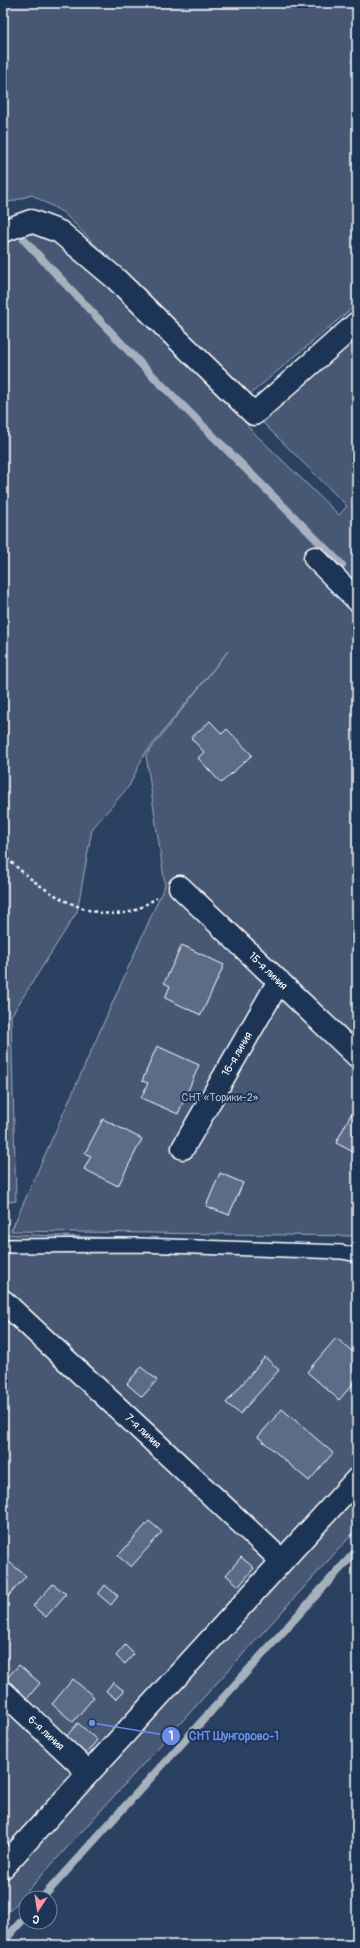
<svg xmlns="http://www.w3.org/2000/svg" width="360" height="1948" font-family="Pangolin,sans-serif">
  <rect width="100%" height="100%" fill="#2a4161"/>
  <filter id="ink" filterUnits="userSpaceOnUse"><feTurbulence type="fractalNoise" baseFrequency=".025" numOctaves="2"/><feDisplacementMap in="SourceGraphic" scale="8" xChannelSelector="R" yChannelSelector="G"/><feConvolveMatrix kernelMatrix="1 2 1 2 8 2 1 2 1" color-interpolation-filters="sRGB"/></filter>
  <g filter="url(#ink)">
    <path fill="#465975" stroke="#a2acba" d="M3,3H357V304L248,396L122,272L64,213L32,195L3,204Z
      M31,227L57,237L233,401L250,429L339,515L347,506L254,414L357,323V1236L11,1231L165,885L146,755L228,651L144,755L129,786L92,829L77,912L11,1016L16,1201L3,1203V237Z
      M3,1234L357,1246V1529L3,1918Z"/>
    <g fill="none" stroke-linecap="round" stroke-linejoin="round">
      <path stroke="#a7b1be" stroke-width="8" d="M24,240L141,364L342,565
        M42,1898L357,1550
        M3,1942L26,1916"/>
    </g>
    <path fill="#5b6c86" stroke="#fff" d="M210,721L222,734L227,729L252,755L221,783L198,758L204,752L191,738Z
      M182,945L224,965L201,1015L165,998L170,986L164,983Z
      M157,1046L199,1065L178,1114L141,1098L148,1083L142,1081Z
      M351,1114L357,1117V1154L336,1143Z
      M103,1119L142,1139L118,1186L84,1169L91,1156L85,1153Z
      M220,1173L243,1183L229,1215L206,1206Z
      M336,1338L357,1355V1379L339,1400L307,1372Z
      M265,1357L279,1370L240,1414L226,1403Z
      M141,1367L157,1380L142,1397L127,1384Z
      M3,1369L9,1374L3,1382Z
      M282,1409L333,1453L309,1481L258,1437Z
      M149,1521L162,1532L131,1567L118,1556Z
      M3,1557L26,1576L5,1600L3,1598Z
      M241,1557L254,1568L239,1586L226,1575Z
      M53,1584L66,1594L46,1617L33,1606Z
      M105,1585L118,1596L111,1605L98,1594Z
      M125,1645L134,1654L125,1664L116,1656Z
      M19,1665L40,1683L26,1700L4,1681Z
      M73,1679L94,1697L73,1722L52,1704Z
      M113,1682L124,1691L116,1699L106,1691Z
      M78,1723L97,1740L85,1755L65,1738Z"/>
    <g fill="none" stroke-linecap="round" stroke-linejoin="round">
      <g stroke="#fff" stroke-width="16">
        <path id="service" d="M3,1246L140,1245L342,1252L357,1255"/>
      </g>
      <g stroke="#fff" stroke-width="25">
        <path id="minor" d="M3,231L31,221L60,232L116,279L254,414L357,323
          M315,558L357,600
          M180,887L357,1056
          M183,1148L279,981
          M3,1301L282,1561
          M3,1692L89,1773
          M3,1867L357,1479"/>
      </g>
      <path stroke="#fff" stroke-width="2.5" stroke-dasharray="3 3" stroke-linecap="butt" d="M3,854C32,884 88,925 133,911C141,908 149,902 157,898"/>
      <use href="#service" stroke="#1d3557" stroke-width="13"/>
      <use href="#minor" stroke="#1d3557" stroke-width="22"/>
    </g>
  </g>
  <g text-anchor="middle" dominant-baseline="central" stroke-width="4" stroke-linejoin="round" paint-order="stroke">
    <g font-size="11" fill="#fff" stroke="#1d3557">
      <text transform="translate(268 971) rotate(44)">15-я линия</text>
      <text transform="translate(237 1054) rotate(-60)">16-я линия</text>
      <text transform="translate(143 1431) rotate(43)">7-я линия</text>
      <text transform="translate(46 1733) rotate(43)">6-я линия</text>
    </g>
    <g font-size="11" fill="#b5bdc8" stroke="#1d3557">
      <text x="220" y="1097">СНТ «Торики-2»</text>
    </g>
  </g>
  <path fill="none" stroke="#6c8ce6" stroke-width="1.5" d="M92 1723L171 1736"/>
  <g fill="#6c8ce6" stroke="#1d3557" stroke-width="1.5">
    <circle cx="92" cy="1723" r="4"/>
    <circle cx="171" cy="1736" r="10"/>
  </g>
  <g font-size="12" text-anchor="middle" font-weight="bold" fill="#fff">
    <text x="171" y="1740">1</text>
  </g>
  <g font-size="12" text-anchor="middle" font-weight="bold" fill="#6c8ce6" stroke="#1d3557" stroke-width="4" stroke-linejoin="round" paint-order="stroke">
    <text x="234" y="1740">СНТ Шунгорово-1</text>
  </g>
  <rect width="360" height="1948" fill="none" stroke="#1d3557" stroke-width="16"/>
  <rect x="8" y="8" width="344" height="1932" fill="none" stroke="#fff" stroke-width="1.5" filter="url(#ink)"/>
  <g transform="translate(38 1910) rotate(192)"><circle r="19" fill="#1d3557" stroke="#77869a"/>
  <path d="M0-3L7 15L0 10L-7 15Z" fill="#ff9aa2"/>
  <text y="-6" font-size="11" font-weight="bold" text-anchor="middle" fill="#ffffff">С</text>
  </g>
</svg>
